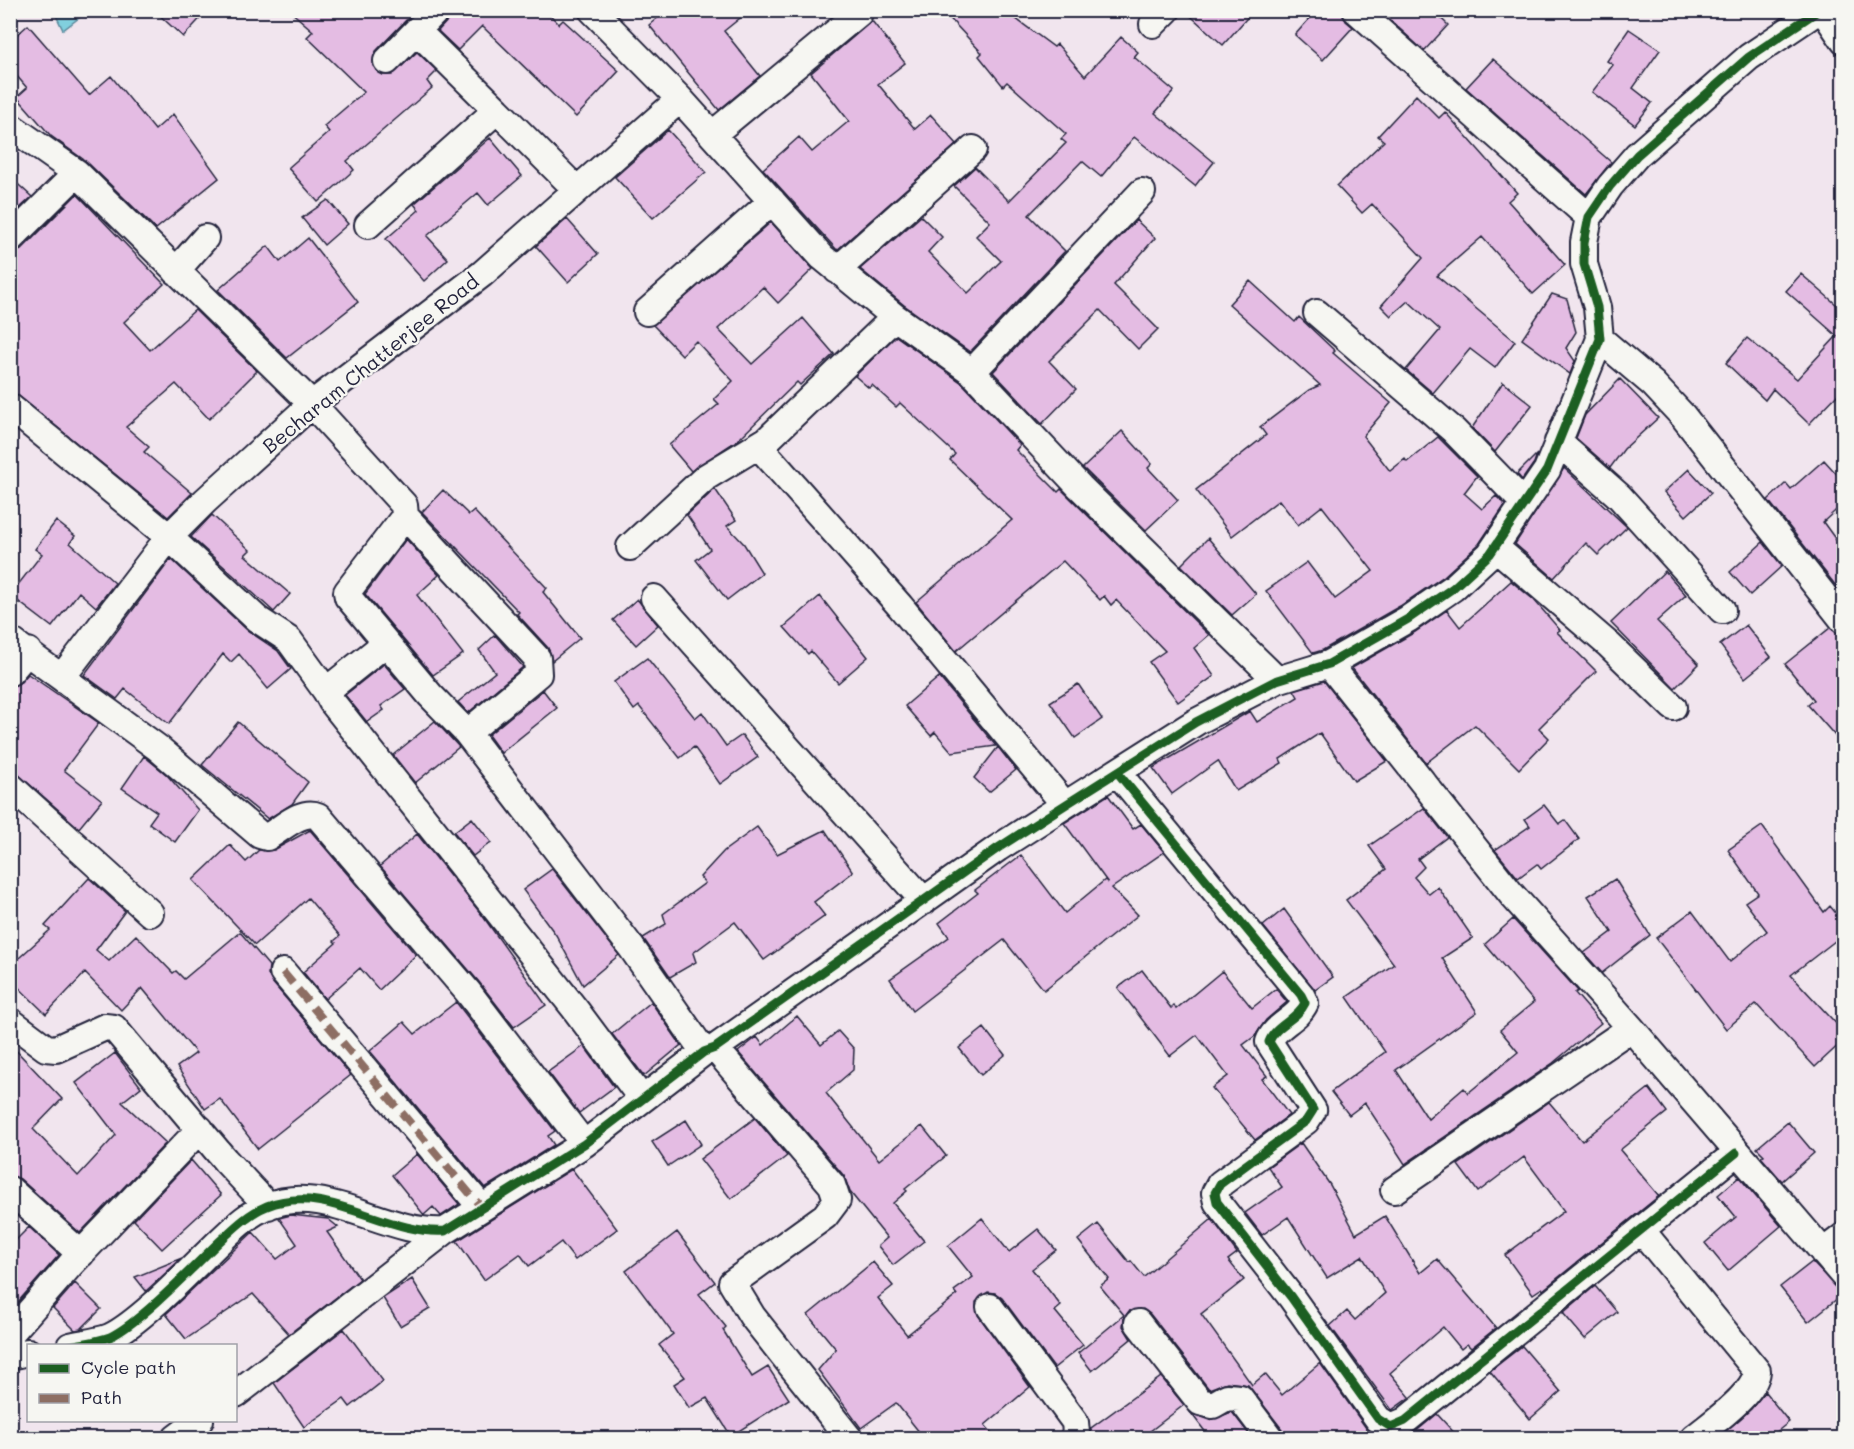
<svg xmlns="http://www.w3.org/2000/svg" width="1854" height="1449" font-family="Mali,sans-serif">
  <rect width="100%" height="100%" fill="#f1e5ee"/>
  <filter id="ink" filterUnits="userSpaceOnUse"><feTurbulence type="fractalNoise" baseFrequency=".0167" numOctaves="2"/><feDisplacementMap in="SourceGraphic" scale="12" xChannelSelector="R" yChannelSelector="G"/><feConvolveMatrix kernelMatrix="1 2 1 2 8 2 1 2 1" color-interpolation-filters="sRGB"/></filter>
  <g filter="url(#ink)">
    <path fill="#81cfde" stroke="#5b8a9d" stroke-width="1.5" d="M54,11H88L63,30Z"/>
    <path fill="#e4bce3" stroke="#22223b" stroke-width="1.5" d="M154,10H208L183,37Z
      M289,10H402L409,17L376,51L373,66L383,75H392L417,52L437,71L427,81L432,88L347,161L354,170L318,202L288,168L329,132L324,126L364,92L307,37L313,31Z
      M452,10H545L559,24L563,20L619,71L576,117L482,26L458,50L438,31L448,20Z
      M667,10H750L724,31L760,76L719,110L649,25Z
      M942,10H1004L1054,47L1057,44L1085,76L1121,37L1138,52L1134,57L1174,91L1155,113L1214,162L1195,186L1134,137L1101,177L1082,161L1029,215L1065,251L970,352L904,305L860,269L921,216L942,237L928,252L968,293L1001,261L976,236L990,222L954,186L975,167L1009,201L1066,143L1061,139L1066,134L1007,82L1003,86L979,56L982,53Z
      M1184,10H1254L1223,45Z
      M1317,10H1341L1346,21L1353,27L1323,60L1295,35Z
      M1379,10H1432L1448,25L1424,51Z
      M872,21L905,63L878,84L915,129L931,115L957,144L837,250L763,169L799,137L812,152L849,121L811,73Z
      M28,25L89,95L111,76L155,130L173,114L219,178L156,229L87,162L51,136L17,97L27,88L10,68V41Z
      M1629,29L1660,50L1633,88L1652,103L1635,125L1592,92L1613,65L1607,61Z
      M1493,59L1611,162L1586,194L1466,88Z
      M1416,95L1439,118L1445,112L1517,193L1508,201L1565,265L1533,294L1482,237L1437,276L1515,341L1495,368L1470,349L1433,393L1406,370L1440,330L1408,301L1391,316L1381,306L1423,258L1372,204L1362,213L1337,186L1384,141L1378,136Z
      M668,130L706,172L653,218L615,177Z
      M490,138L522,176L488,205L478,193L427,236L448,259L424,281L386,239L419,210L414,204Z
      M10,177L32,197L10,217Z
      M77,194L164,284L124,322L150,350L195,310L257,371L209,419L176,384L126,427L149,447L144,452L192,493L168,517L10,389V254L21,250Z
      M328,200L348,224L324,245L302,218Z
      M567,219L598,254L568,282L536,246Z
      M1136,220L1155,238L1114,285L1158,329L1138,349L1100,310L1049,361L1076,389L1042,424L993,372Z
      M771,222L813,269L778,303L763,287L718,329L752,364L803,318L834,354L800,385L797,382L739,439L691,471L669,445L719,404L714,399L733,381L696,341L682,355L653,325Z
      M308,238L358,302L287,358L218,290L268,246L280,262Z
      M1801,274L1844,311V388L1809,424L1773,389L1765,400L1726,363L1747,338L1797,379L1837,336L1786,291Z
      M1250,281L1295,322L1299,317L1335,351L1333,353L1391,403L1363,436L1390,471L1405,459L1407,462L1438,437L1477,476L1464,493L1482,509L1496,496L1505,505L1479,544L1444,576L1400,606L1323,650L1313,653L1266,591L1307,562L1335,599L1373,571L1322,506L1298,525L1279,500L1232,536L1196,490L1266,435L1260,427L1309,390L1320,385L1229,304Z
      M1552,294L1567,299L1576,332L1566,348L1575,361L1570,374L1522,339Z
      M896,336L962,383L1020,445L1016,450L1058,492L1061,489L1209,635L1194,648L1214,676L1178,702L1149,662L1165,651L1116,600L1111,605L1104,596L1100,600L1063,561L956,651L916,602L1012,520L950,460L955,454L900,403L896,407L872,385L869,388L855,376Z
      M1620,379L1658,418L1624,449L1610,468L1576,438L1585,415Z
      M1503,382L1532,405L1495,452L1472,428Z
      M1122,431L1152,464L1148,468L1178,500L1146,530L1083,468Z
      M1537,454L1534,463L1522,480L1517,474Z
      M1824,460L1844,482V503L1823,522L1844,551V596L1768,500L1786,483L1791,489Z
      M1564,468L1627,527L1598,555L1586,543L1554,578L1515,544Z
      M1689,469L1711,493L1686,516L1664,492Z
      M715,489L736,520L727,526L744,544L762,573L727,600L696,560L710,549L687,515Z
      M443,490L469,515L474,511L547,588L543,592L580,638L552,661L548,648L517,614L519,612L422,512Z
      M212,515L250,550L245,555L290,594L274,612L191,537Z
      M56,521L75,536L70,543L115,583L96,607L79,592L52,627L10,595L42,554L35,549Z
      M1208,538L1256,594L1232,615L1181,565Z
      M406,539L439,575L417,595L463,654L433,675L365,594Z
      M1763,542L1782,566L1750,595L1730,572Z
      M171,559L247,630L278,651L291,669L268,689L239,654L231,662L223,654L169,724L125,689L117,699L84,675Z
      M1665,571L1686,595L1657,621L1699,664L1675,688L1611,623Z
      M1511,581L1534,600L1560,630L1557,632L1596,671L1539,728L1549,738L1519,769L1475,725L1426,763L1352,668L1415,632L1447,610L1460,627Z
      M820,596L868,657L838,683L811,651L808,654L784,627Z
      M637,599L658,625L636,645L613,620Z
      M1746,625L1771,657L1745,678L1720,645Z
      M1830,628L1844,636V746L1808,705L1814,700L1785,664Z
      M495,635L523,667L468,713L458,702L495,672L479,650Z
      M647,658L695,718L702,712L726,746L742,735L758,757L720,784L694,747L680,758L639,706L634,710L614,682Z
      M384,664L405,689L381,706L384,710L367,722L345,695Z
      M28,674L99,723L64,770L102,800L79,828L10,767V687L21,682Z
      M939,677L996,746L952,752L935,732L931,736L905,706Z
      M1324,681L1387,761L1354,781L1320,733L1280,759L1282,763L1236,791L1218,761L1172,794L1153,768L1250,711L1257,722L1298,697L1294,690Z
      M1078,684L1102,719L1075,738L1050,702Z
      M543,690L557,708L501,753L488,735Z
      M435,721L459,747L415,783L393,755Z
      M238,722L308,782L292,804L268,819L202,765Z
      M998,747L1016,770L989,792L974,778Z
      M144,756L167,775L198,810L175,842L149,823L157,812L122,788Z
      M1108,795L1133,829L1141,824L1164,852L1112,888L1138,915L1044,990L1004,940L912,1011L890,979L949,937L939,923L978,893L975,890L1021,855L1065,913L1105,880L1108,883L1064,823Z
      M1544,805L1559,824L1565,820L1579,839L1541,869L1537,864L1518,878L1495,850L1530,826L1525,819Z
      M1424,808L1447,837L1418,859L1424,867L1414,877L1429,894L1438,887L1473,938L1442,958L1477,1012L1396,1070L1428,1119L1464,1088L1468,1093L1518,1052L1500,1030L1534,1002L1485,944L1513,919L1578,991L1575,993L1601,1023L1553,1063L1405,1164L1365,1103L1349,1115L1331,1092L1385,1052L1347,997L1394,964L1346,900L1386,869L1369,846Z
      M472,818L491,842L473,856L454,832Z
      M1762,826L1824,912L1830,906L1844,923V934L1791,975L1844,1032V1040L1815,1067L1756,1004L1726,1029L1656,938L1692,911L1730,962L1767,931L1745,902L1758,893L1728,850Z
      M757,827L777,854L825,830L853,872L814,902L825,916L764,960L735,922L693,953L696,962L670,977L643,938L666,924L663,914L705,883L700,877L724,851Z
      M310,830L416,955L379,990L360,968L325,999L303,972L336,943L334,941L340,936L308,898L255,945L193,880L230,845L246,862L259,850H274Z
      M417,834L482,915L546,1005L514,1027L479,982L380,866Z
      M552,869L619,955L583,985L556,935L523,890Z
      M89,878L125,911L96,950L109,961L136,935L173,973L176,971L184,979L240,932L269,966L268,974L272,982L351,1075L258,1149L220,1099L205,1109L177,1067L196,1053L142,988L121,1010L85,973L46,1014L10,979V966L50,930L45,926Z
      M1615,879L1650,935L1602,973L1584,953L1612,932L1588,896Z
      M1284,909L1333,977L1315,990L1263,926Z
      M1142,970L1171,1008L1174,1005L1176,1009L1222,971L1252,1008L1276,989L1287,1002L1266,1020L1255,1036L1243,1045L1267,1076L1262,1079L1289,1115L1255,1140L1212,1088L1228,1076L1197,1035L1170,1056L1118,988Z
      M456,1002L555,1131L548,1136L554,1145L485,1188L370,1051L404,1022L415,1034Z
      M651,1002L681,1045L644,1076L612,1034Z
      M797,1016L821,1045L838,1031L854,1049L853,1070L826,1093L879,1160L922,1126L946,1156L905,1189L907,1191L893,1203L924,1241L893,1265L878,1246L887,1238L850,1192L844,1176L738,1052L757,1037L763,1045Z
      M984,1028L1005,1055L981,1075L959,1048Z
      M10,1044L62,1099L33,1129L78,1176L116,1135L76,1083L115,1053L141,1087L122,1102L166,1143L80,1233L20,1179L10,1175Z
      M584,1046L614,1087L579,1113L548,1072Z
      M1649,1088L1667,1112L1620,1150L1659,1196L1543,1290L1542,1288L1533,1294L1505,1255L1564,1211L1524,1157L1478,1192L1458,1165L1549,1102L1582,1141Z
      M755,1118L787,1156L731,1199L700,1159Z
      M686,1120L701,1144L668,1166L652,1142Z
      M1788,1122L1814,1153L1782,1181L1761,1157L1764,1155L1757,1148Z
      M1301,1143L1330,1185L1356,1234L1385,1216L1420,1273L1437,1259L1496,1328L1471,1348L1467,1344L1461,1349L1443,1327L1390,1373L1410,1397L1392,1410L1330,1326L1347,1311L1355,1320L1385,1293L1362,1256L1327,1278L1288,1217L1262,1235L1245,1213L1282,1187L1268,1167Z
      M417,1154L459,1204L441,1216L433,1207L424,1215L392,1175Z
      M191,1160L221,1195L162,1249L134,1220Z
      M572,1169L617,1229L575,1260L561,1242L529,1266L520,1254L484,1280L457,1241Z
      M1739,1177L1781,1226L1728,1271L1705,1243L1736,1217L1718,1195Z
      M291,1215L328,1219L338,1227L327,1232L360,1279L289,1334L253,1294L186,1339L166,1314L253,1232L277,1259L297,1244L279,1218Z
      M982,1218L1009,1252L1038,1229L1056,1250L1032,1269L1061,1306L1055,1311L1083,1345L1054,1368L1002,1298L995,1293L988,1292L976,1302L978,1315L1030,1387L985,1425L996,1438H924L896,1403L861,1428L818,1370L836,1349L808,1315L873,1262L893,1286L878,1298L907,1335L957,1295L954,1291L973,1277L948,1246Z
      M1212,1219L1237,1253L1228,1260L1244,1280L1201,1314L1252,1385L1265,1374L1282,1395L1320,1363L1366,1428L1381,1438H1285L1282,1429L1248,1385L1227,1382L1209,1389L1150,1314L1143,1309L1129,1311L1124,1318L1123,1326L1131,1339L1092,1371L1078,1353L1124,1315L1100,1286L1109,1279L1078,1240L1098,1224L1129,1262L1131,1261L1144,1277Z
      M29,1227L59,1255L10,1311V1246Z
      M677,1232L715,1282L699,1294L726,1327L723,1330L752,1377L768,1367L789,1399L731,1436L707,1398L689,1408L674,1384L685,1377L659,1345L673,1334L626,1271Z
      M182,1258L146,1291L135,1277Z
      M1812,1262L1843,1294L1808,1322L1780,1287Z
      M412,1279L430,1308L400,1326L383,1298Z
      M75,1283L101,1309L81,1329L75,1330L53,1308Z
      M1595,1286L1617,1312L1585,1339L1563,1313Z
      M344,1329L383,1381L350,1407L344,1399L304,1427L274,1383Z
      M1522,1346L1561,1392L1530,1419L1490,1371Z
      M1161,1377L1184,1405L1141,1438H1089L1091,1428Z
      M1765,1392L1789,1422L1769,1438H1718L1751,1409Z
      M1232,1412L1252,1438H1210L1191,1413L1210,1420Z
      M1437,1414L1459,1438H1402L1414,1433Z"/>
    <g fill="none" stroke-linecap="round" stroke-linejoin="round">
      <g stroke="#22223b" stroke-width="30">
        <path id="street" d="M592,10L680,99L822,257L895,317L972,372L1080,487L1277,680
          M1356,10L1589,217
          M1823,10L1844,41
          M1153,24L1167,10
          M387,61L437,10
          M497,110L577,190
          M10,126L77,173L312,404L404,505L405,516L347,592L348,597L430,695L467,733L631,947L704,1052
          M713,134L859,13
          M368,225L497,110L417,31
          M10,239L77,173
          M837,270L973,149
          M176,271L205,238
          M647,312L772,201
          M1317,313L1453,430L1524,503
          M895,317L767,440L765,453L900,606L1065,805
          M1600,339L1653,384L1683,416L1844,621
          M972,372L1142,192
          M10,407L169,537L257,619L289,640L326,691
          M1558,442L1619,496L1722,610
          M405,516L537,658L538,674L467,733
          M630,547L706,477L767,440
          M1495,547L1609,645L1673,707
          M654,598L924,901
          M10,640L158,748L260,835L267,837C282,829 301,809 318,816L468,992L584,1144
          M386,643L326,691L332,702L575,1009L642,1099
          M1329,664L1512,895L1631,1028L1844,1276
          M10,672L28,651
          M62,677L169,537L205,501L312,404L482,274L680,99
          M1117,772L1301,995L1305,1003C1297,1020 1275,1025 1269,1042L1313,1110L1306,1121L1220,1184L1215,1193L1217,1202L1291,1297L1378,1419L1391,1427L1405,1421L1736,1153
          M10,786L150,913
          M283,972L482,1208
          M10,1021L46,1048L56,1049L105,1027L114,1028L225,1160L268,1206
          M715,1048L832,1185L837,1200L825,1216L732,1283L752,1316L849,1438
          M10,1190L81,1254
          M1394,1190L1631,1028
          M1642,1231L1757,1371C1755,1394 1712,1423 1694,1438
          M1823,1252L1844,1236
          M990,1307L1075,1422L1076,1433L1073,1438
          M1138,1323L1200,1402L1213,1405L1227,1397L1240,1398L1270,1438
          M10,1334L72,1263L200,1129
          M70,1346C83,1343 97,1342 110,1337C141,1322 193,1267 220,1241C234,1228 249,1213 267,1206C327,1182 385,1235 445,1231L584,1144L704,1052L715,1048L998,848L1065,805L1196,722L1277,680L1329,664L1408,619L1453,588L1490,554L1547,470L1600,339L1597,307L1584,264V242L1589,217L1610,186L1637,155L1749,57L1819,10
          M10,1356L28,1352
          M236,1394L445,1231
          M176,1438L200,1420"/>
      </g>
      <use href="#street" stroke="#f6f6f2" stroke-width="26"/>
      <path stroke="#8d6e63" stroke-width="8" stroke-dasharray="15 8" stroke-linecap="butt" d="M283,972L482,1208"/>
      <g stroke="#f6f6f2" stroke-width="13">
        <path id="cycleway" d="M1117,772L1301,995L1305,1003C1297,1020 1275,1025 1269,1042L1313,1110L1306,1121L1220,1184L1215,1193L1217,1202L1291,1297L1378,1419L1391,1427L1405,1421L1736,1153
          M70,1346C83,1343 97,1342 110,1337C141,1322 193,1267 220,1241C234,1228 249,1213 267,1206C327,1182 385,1235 445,1231L584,1144L704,1052L715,1048L998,848L1065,805L1196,722L1277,680L1329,664L1408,619L1453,588L1490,554L1547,470L1600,339L1597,307L1584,264V242L1589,217L1610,186L1637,155L1749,57L1819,10"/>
      </g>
      <use href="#cycleway" stroke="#1b5e20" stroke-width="9"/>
    </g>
  </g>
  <g text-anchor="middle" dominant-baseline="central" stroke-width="5" stroke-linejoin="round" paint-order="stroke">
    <g font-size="20" fill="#22223b" stroke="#f6f6f2">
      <text transform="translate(370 363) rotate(-39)">Becharam Chatterjee Road</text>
    </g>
  </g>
  <rect width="1854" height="1449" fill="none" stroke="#f6f6f2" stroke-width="36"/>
  <rect x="18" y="18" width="1818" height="1413" fill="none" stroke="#22223b" stroke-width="2" filter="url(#ink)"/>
  <rect x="27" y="1344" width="210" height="78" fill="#f6f6f2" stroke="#a1a1a9" stroke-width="1.5"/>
  <rect x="39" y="1364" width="30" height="9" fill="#1b5e20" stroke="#a1a1a9" stroke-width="1.5"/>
  <text x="81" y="1374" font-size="18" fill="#22223b">Cycle path</text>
  <rect x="39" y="1394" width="30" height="9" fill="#8d6e63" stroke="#a1a1a9" stroke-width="1.5"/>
  <text x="81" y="1404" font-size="18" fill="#22223b">Path</text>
</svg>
